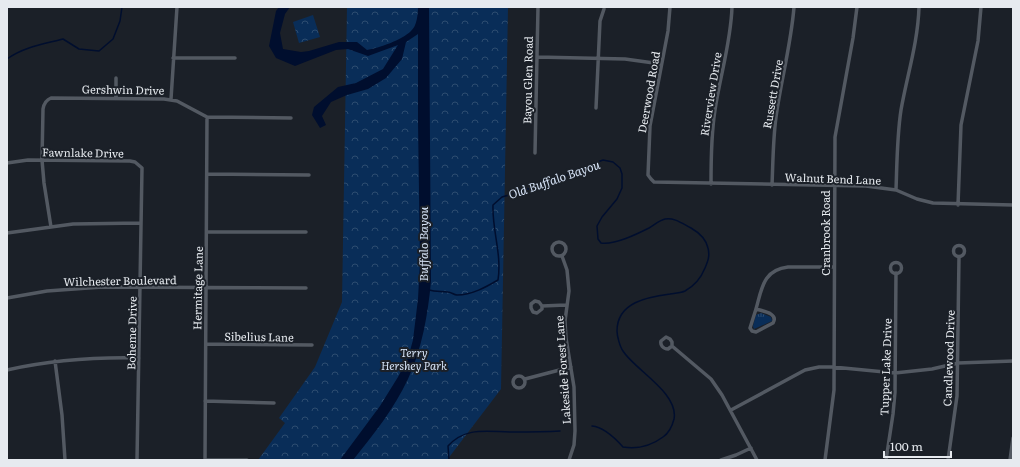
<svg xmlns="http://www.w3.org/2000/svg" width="1020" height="467" font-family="Literata,serif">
  <defs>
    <pattern id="grass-tufts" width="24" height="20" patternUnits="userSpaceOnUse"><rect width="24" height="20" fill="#092d58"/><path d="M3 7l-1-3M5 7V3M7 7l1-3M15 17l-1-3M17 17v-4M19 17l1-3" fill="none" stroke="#2d4c70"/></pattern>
    <pattern id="park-crowns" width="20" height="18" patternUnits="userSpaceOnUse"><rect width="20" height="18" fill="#092d58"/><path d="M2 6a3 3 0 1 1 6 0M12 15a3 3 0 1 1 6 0" fill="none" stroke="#2d4c70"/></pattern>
  </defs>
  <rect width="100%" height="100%" fill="#1b2028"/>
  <path fill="url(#grass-tufts)" d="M761,313L771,317L772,321L754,329L753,326L756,315Z"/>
  <path fill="url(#park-crowns)" d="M347,7H508L501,389L447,460H258L285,423L279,418L315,367L342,302Z
    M313,15L320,37L299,43L293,22Z"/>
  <path fill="#000e2e" d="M279,7H290L285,14L280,33L283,49L301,52L309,51L339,42H357L367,50C379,48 402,40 411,31C417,26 418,14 418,7H429L431,281C428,314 422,349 408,379C394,409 373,435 353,460H340L380,406L398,377L408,358L413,340L418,299L420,262L418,120V34L406,42L402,59L386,78L368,89L347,95L331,102L322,116L326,125L320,128L312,115L314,107L338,87L356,83L383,69L398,45L368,56L348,49L336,50L295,66L276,58L269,46L276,11Z"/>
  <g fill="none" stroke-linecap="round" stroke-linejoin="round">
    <path stroke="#000e2e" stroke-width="1.5" d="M7,59C23,47 44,44 63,39L79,49L99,51L113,39L120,21L122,7
      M429,290C436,292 441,291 448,292C451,292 454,295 457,295C472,295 486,287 498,280C502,254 492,230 493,205L502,197L522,191L581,170L590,165L603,160L613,162L620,168L622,174V188L617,199L602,217L597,226L598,239L601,243C615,245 637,234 649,228C654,225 660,220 665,219C674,217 683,224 691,228C698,232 706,239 708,248C710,256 708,261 705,268C701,278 694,286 685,291C681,293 675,293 670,294C648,297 617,302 617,331C617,336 620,347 623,351C635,370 679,393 674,419C672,427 669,433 663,437C651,446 636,449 623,447C615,438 604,427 592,426
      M449,460L448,446C466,426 488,432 512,432C528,432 544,432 560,431"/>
    <path stroke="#535962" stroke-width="3.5" d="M670,7L668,31L650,126L648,175L651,179L654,182L866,186L896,190L917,199L933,203L1013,205
      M537,57L625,59L661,64
      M173,58H235
      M116,78V98
      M171,99L177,7
      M596,108L600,21L604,9
      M535,153L538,7
      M7,163L28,160L130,161L135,162L142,168L137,460
      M207,174L309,175
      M711,184C711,160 711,135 715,110C720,76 731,42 732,7
      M772,185C773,162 773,140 776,117C781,80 791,45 794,7
      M896,190C897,163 897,136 901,110C907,76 918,42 919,7
      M958,205L961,125L978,41L981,7
      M51,227L44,183L42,160L43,109C44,103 46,100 51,98L164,99L177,101L207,117L291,118
      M207,232H306
      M7,233L73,224L141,223
      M552 249a7 7 0 1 1 14 0a7 7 0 1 1-14 0Z
      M953.5 251a5.5 5.5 0 1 1 11 0a5.5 5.5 0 1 1-11 0Z
      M562,256L567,270L568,280L569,291L565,321L566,338L574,387L575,431L574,445L569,460
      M890.5 268a5.5 5.5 0 1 1 11 0a5.5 5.5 0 1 1-11 0Z
      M7,298L47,291L102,287L306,288
      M542,306V309L537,313L533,312L531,308V304L535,301L539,302L542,306L566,305
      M756,309C762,288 763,270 788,267H834
      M756,309C762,311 779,313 773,323L756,332L752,331L750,328Z
      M206,344L312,345
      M672,346L668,349C663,349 660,345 661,341L666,337L670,339L672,342V346L711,379L722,395L757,460
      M55,361L62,415L65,460
      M7,370C52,360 93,357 139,358
      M513 382a6 6 0 1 1 12 0a6 6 0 1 1-12 0Z
      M525,379L571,367
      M205,401L274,403
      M731,410L805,370L819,367H833L895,373L932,369L958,363L1013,361
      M205,460L207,117
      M205,460H247
      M721,460L736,455L751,448
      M825,460L834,390L835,137L853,38L857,7
      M886,460L893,414L895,392L896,273
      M948,460L957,396L959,257
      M1010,460L1013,438"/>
  </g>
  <g text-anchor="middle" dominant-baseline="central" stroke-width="4" stroke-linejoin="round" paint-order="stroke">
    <g font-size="11" fill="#e6eaef" stroke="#1b2028">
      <text transform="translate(527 80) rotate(-89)">Bayou Glen Road</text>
      <text transform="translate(123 89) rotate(1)">Gershwin Drive</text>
      <text transform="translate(648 92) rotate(-80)">Deerwood Road</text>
      <text transform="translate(710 94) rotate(-81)">Riverview Drive</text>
      <text transform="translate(772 94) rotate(-80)">Russett Drive</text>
      <text transform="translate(83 152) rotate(1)">Fawnlake Drive</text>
      <text transform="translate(833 178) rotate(2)">Walnut Bend Lane</text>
      <text transform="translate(825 233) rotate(-90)">Cranbrook Road</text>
      <text transform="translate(120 280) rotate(-1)">Wilchester Boulevard</text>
      <text transform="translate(197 288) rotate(-89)">Hermitage Lane</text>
      <text transform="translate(131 333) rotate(-89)">Boheme Drive</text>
      <text transform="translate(259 336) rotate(1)">Sibelius Lane</text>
      <text transform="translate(948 358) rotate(-88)">Candlewood Drive</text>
      <text transform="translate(885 367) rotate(-88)">Tupper Lake Drive</text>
      <text transform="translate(562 370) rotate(-94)">Lakeside Forest Lane</text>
    </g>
    <g font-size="11" font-style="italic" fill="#d5e3f6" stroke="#1b2028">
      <text x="414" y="352">Terry<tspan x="414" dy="13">Hershey Park</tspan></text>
    </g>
    <g font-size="12" font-style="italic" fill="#d4e1f4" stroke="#1b2028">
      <text transform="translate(554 179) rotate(-19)">Old Buffalo Bayou</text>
      <text transform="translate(423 244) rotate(-90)">Buffalo Bayou</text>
    </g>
  </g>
  <rect width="1020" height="467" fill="none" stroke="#e6eaef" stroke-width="16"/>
  <path d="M884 451v6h67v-6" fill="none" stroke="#e6eaef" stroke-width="2"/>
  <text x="890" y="451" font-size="12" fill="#e6eaef" stroke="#1b2028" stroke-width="3" paint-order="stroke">100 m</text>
</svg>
